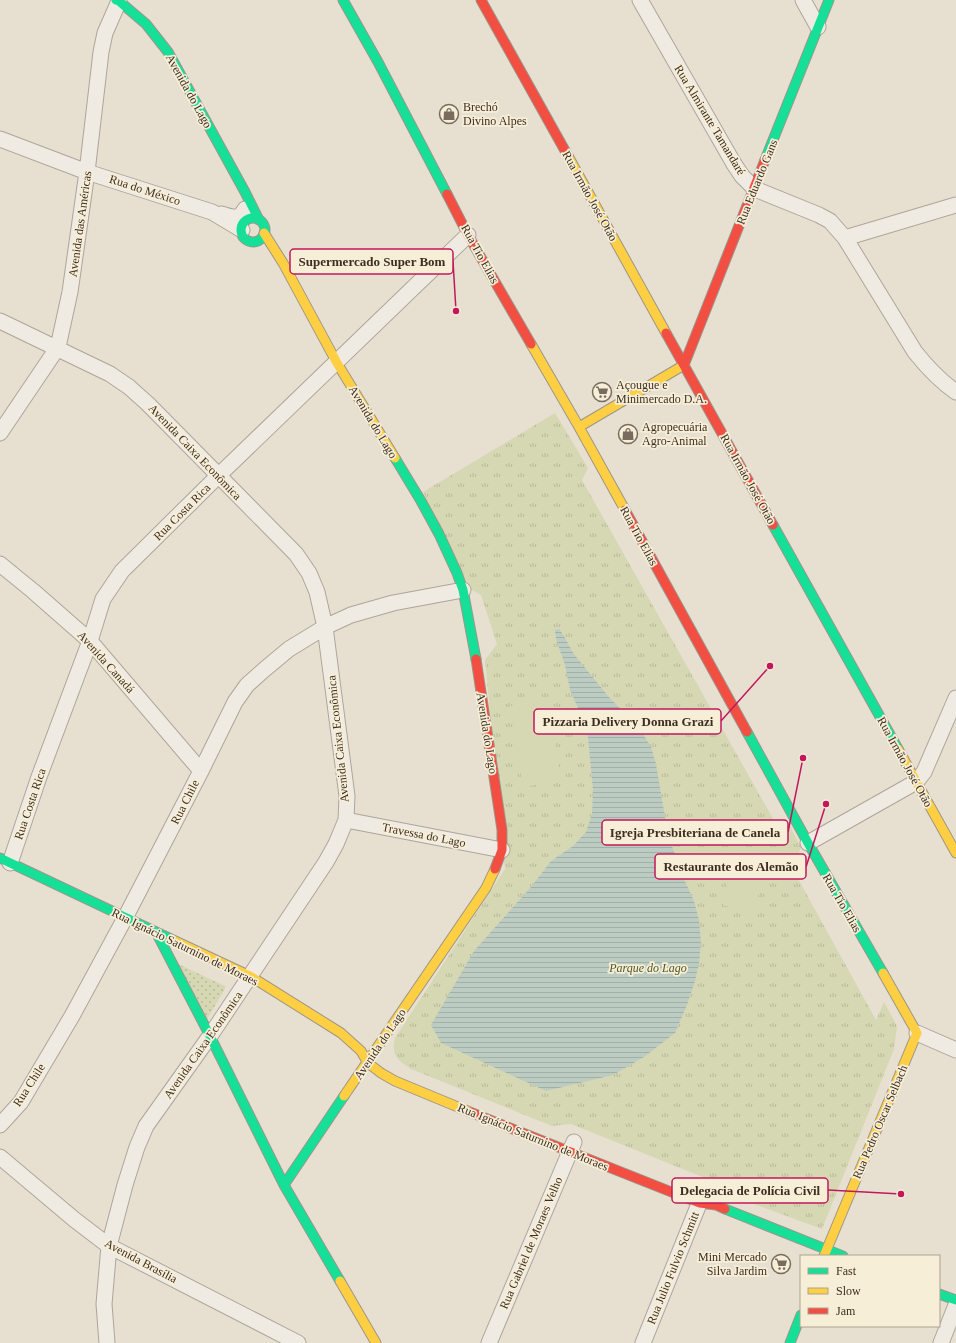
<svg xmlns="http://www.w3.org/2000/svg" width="956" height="1343" font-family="'Times New Roman',serif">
  <defs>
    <pattern id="grass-dots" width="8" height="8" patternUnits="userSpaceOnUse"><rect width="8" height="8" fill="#d6d7b3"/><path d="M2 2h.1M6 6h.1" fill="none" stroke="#b9b99a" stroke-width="1.8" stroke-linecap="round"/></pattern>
    <pattern id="park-tufts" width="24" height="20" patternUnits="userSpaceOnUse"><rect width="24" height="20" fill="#d6d7b3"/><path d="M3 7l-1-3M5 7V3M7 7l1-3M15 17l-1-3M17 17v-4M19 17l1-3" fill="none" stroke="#b9b99a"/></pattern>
    <pattern id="water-rules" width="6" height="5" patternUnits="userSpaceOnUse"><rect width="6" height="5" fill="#bcccc2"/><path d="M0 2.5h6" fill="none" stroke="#a2b0a6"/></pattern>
  </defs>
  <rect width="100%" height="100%" fill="#e7e0d1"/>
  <path fill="url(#grass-dots)" d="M172,961L225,986V989L206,1021Z"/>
  <path fill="url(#park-tufts)" d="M555,413L588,468L582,480L780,831L789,824L801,848L792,868L876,1020L884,1002L897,1026L894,1049L822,1229L724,1193L705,1178L571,1124L552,1126L411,1069C397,1060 391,1055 395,1038L505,869L485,660L497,644L481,595L470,589L423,492Z"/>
  <path fill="#d6d7b3" d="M549,701L561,781L523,787L510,706Z
    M734,851L766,857L755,912L723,905Z"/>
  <path fill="url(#water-rules)" d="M559,629L564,636L573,653L608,696L640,729L651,747L656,764L668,835L684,879L694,901L699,920L701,943L699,963L695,981L687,1005L675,1033L644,1057L613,1075L546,1091L441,1043L431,1025L474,951L531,887L551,861L573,846L586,832L592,814L593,790L588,737L582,717L570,690L565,665L556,639L555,630Z"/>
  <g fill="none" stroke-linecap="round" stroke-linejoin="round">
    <g stroke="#ada599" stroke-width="17">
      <path id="street" d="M640,0L734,164L742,176L755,189L819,215L830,221L845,238L915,352C927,367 940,381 956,392
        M803,0L818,27
        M0,139L87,172L212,212L242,230
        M221,214C233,217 238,221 245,209
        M845,238L956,205
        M0,321L110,374L129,387L148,404L296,554L309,573L317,592L325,627L347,796L346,820L336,844L326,862L210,1036L146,1126L137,1147L125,1185L109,1246L104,1304L107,1343
        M0,433L58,347L70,292L87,172L101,52L105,33L119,1
        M0,564L33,591L90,641L201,771
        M346,820L502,850
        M808,843L916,782L924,772L956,698
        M10,863L39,777L90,641L103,599L122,571L218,476L468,235
        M917,1033L956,1050
        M0,1125L21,1102L72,1016L125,918L201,771L235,702L247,685L265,669L289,649L325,627L351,615L393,603L463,590
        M0,1157L75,1220L109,1246L298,1343
        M489,1343L574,1142
        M643,1343L703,1194
        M941,1343L956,1305"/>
    </g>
    <g stroke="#9c958a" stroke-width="11">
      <path id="fast" d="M116,0L119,1L146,24L168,52L245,192L259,220
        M343,0L378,62L447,194
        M765,160L829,0
        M241 230a12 12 0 1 1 24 0a12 12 0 1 1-24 0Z
        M395,458L421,501L439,534L457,573L463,590L476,659
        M773,525L898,749
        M747,732L808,843L883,973
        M0,858L171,939
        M156,932L210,1036L284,1185L340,1281
        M284,1185L344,1096
        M725,1209L843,1256
        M939,1294L956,1300
        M790,1343L801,1315"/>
    </g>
    <g stroke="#9c958a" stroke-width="11">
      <path id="slow" d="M568,156L666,333
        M264,233L283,263L337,363L395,458
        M531,344L579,427L625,510
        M579,427L684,365
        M898,749L956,853
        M171,939L250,976L341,1033L361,1051L368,1063L381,1073L395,1081L470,1112
        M344,1096L486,888L495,869
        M824,1256L917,1033L883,973
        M340,1281L376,1343"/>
    </g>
    <g stroke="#9c958a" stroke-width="11">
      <path id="jam" d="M481,0L568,156
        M447,194L468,235L531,344
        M666,333L773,525
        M684,365L765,160
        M625,510L747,732
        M476,659L502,830V850L495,869
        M470,1112L684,1197L700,1203L716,1205L725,1209"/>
    </g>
    <use href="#street" stroke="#efebe3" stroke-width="15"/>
    <use href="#fast" stroke="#16e098" stroke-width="9"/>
    <use href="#slow" stroke="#ffcf43" stroke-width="9"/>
    <use href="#jam" stroke="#f24e42" stroke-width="9"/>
  </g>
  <defs>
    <g id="shop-ring" transform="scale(1)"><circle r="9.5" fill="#f7eed8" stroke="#786c5e" stroke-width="1.5"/><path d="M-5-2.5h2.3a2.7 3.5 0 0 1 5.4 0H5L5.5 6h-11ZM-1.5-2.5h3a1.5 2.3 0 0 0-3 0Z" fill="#786c5e"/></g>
    <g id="supermarket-ring" transform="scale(1)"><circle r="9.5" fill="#f7eed8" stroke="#786c5e" stroke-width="1.5"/><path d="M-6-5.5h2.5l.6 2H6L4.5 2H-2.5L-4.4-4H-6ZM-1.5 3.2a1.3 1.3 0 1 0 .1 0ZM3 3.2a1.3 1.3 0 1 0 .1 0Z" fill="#786c5e"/></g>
  </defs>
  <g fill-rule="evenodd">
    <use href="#shop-ring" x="449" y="114"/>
    <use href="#supermarket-ring" x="602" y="392"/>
    <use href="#shop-ring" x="628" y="434"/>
    <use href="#supermarket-ring" x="781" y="1264"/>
  </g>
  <g text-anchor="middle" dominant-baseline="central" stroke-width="3.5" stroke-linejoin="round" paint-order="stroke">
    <g font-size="12" fill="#3d2e20" stroke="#f7eed8">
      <text transform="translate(189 91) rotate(61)">Avenida do Lago</text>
      <text transform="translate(710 120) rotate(59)">Rua Almirante Tamandaré</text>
      <text transform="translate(757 182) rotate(-68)">Rua Eduardo Gans</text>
      <text transform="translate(145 190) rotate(18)">Rua do México</text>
      <text transform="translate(590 196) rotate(61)">Rua Irmão José Otão</text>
      <text transform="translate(80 224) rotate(-82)">Avenida das Américas</text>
      <text transform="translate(480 254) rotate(61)">Rua Tio Elias</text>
      <text transform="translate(373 422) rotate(59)">Avenida do Lago</text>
      <text transform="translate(195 452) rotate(46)">Avenida Caixa Econômica</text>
      <text transform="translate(748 479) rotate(61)">Rua Irmão José Otão</text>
      <text transform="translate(182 512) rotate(-45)">Rua Costa Rica</text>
      <text transform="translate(639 536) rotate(61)">Rua Tio Elias</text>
      <text transform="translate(106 662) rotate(48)">Avenida Canadá</text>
      <text transform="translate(487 733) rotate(81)">Avenida do Lago</text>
      <text transform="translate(338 739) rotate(-96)">Avenida Caixa Econômica</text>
      <text transform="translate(905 762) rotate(61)">Rua Irmão José Otão</text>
      <text transform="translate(185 802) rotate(-63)">Rua Chile</text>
      <text transform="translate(30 804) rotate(-71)">Rua Costa Rica</text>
      <text transform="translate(424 835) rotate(11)">Travessa do Lago</text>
      <text transform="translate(842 903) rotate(60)">Rua Tio Elias</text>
      <text transform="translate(185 947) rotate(26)">Rua Ignácio Saturnino de Moraes</text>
      <text transform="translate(380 1044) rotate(-56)">Avenida do Lago</text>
      <text transform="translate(203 1045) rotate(-55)">Avenida Caixa Econômica</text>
      <text transform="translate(29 1085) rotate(-57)">Rua Chile</text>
      <text transform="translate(880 1122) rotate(-67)">Rua Pedro Oscar Selbach</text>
      <text transform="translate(533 1137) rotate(22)">Rua Ignácio Saturnino de Moraes</text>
      <text transform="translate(531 1243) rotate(-67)">Rua Gabriel de Moraes Velho</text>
      <text transform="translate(141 1261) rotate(28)">Avenida Brasília</text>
      <text transform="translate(673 1268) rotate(-68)">Rua Julio Fulvio Schmitt</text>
    </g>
    <g font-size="12" fill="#3d2e20" stroke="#f7eed8" text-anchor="start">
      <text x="463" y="107">Brechó<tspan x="463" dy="14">Divino Alpes</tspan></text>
      <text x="616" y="385">Açougue e<tspan x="616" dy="14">Minimercado D.A.</tspan></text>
      <text x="642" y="427">Agropecuária<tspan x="642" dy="14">Agro-Animal</tspan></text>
      <text x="767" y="1257" text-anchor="end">Mini Mercado<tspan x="767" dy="14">Silva Jardim</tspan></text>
    </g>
    <g font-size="12" font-style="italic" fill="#4d5a26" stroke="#f7eed8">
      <text x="648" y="968">Parque do Lago</text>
    </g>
  </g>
  <path fill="none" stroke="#c2185b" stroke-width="1.5" d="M456 311L453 261M770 666L721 721M803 758L788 832M826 804L806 867M901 1194L828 1190"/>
  <g fill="#c2185b" stroke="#f7eed8" stroke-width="1.5">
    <circle cx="456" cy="311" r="4"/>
    <circle cx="770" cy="666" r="4"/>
    <circle cx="803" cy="758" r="4"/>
    <circle cx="826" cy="804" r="4"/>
    <circle cx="901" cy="1194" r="4"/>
  </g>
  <g fill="#f7eed8" stroke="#c2185b" stroke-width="1.5">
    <rect x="290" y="249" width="163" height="25" rx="4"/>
    <rect x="534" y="709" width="187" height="25" rx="4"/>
    <rect x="602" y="820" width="186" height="25" rx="4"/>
    <rect x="655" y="854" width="151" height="25" rx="4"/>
    <rect x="672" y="1178" width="156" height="25" rx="4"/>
  </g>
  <g font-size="13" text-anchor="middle" font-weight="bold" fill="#3d2e20">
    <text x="372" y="266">Supermercado Super Bom</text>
    <text x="628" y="726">Pizzaria Delivery Donna Grazi</text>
    <text x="695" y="837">Igreja Presbiteriana de Canela</text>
    <text x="731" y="871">Restaurante dos Alemão</text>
    <text x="750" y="1195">Delegacia de Polícia Civil</text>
  </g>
  <rect x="800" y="1255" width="140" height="72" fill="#f7eed8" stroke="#ada18e"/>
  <rect x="808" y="1268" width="20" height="6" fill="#16e098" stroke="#ada18e"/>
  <text x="836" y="1275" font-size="12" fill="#3d2e20">Fast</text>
  <rect x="808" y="1288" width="20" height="6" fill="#ffcf43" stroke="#ada18e"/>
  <text x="836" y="1295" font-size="12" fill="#3d2e20">Slow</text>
  <rect x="808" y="1308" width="20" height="6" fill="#f24e42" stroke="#ada18e"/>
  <text x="836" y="1315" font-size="12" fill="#3d2e20">Jam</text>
</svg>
